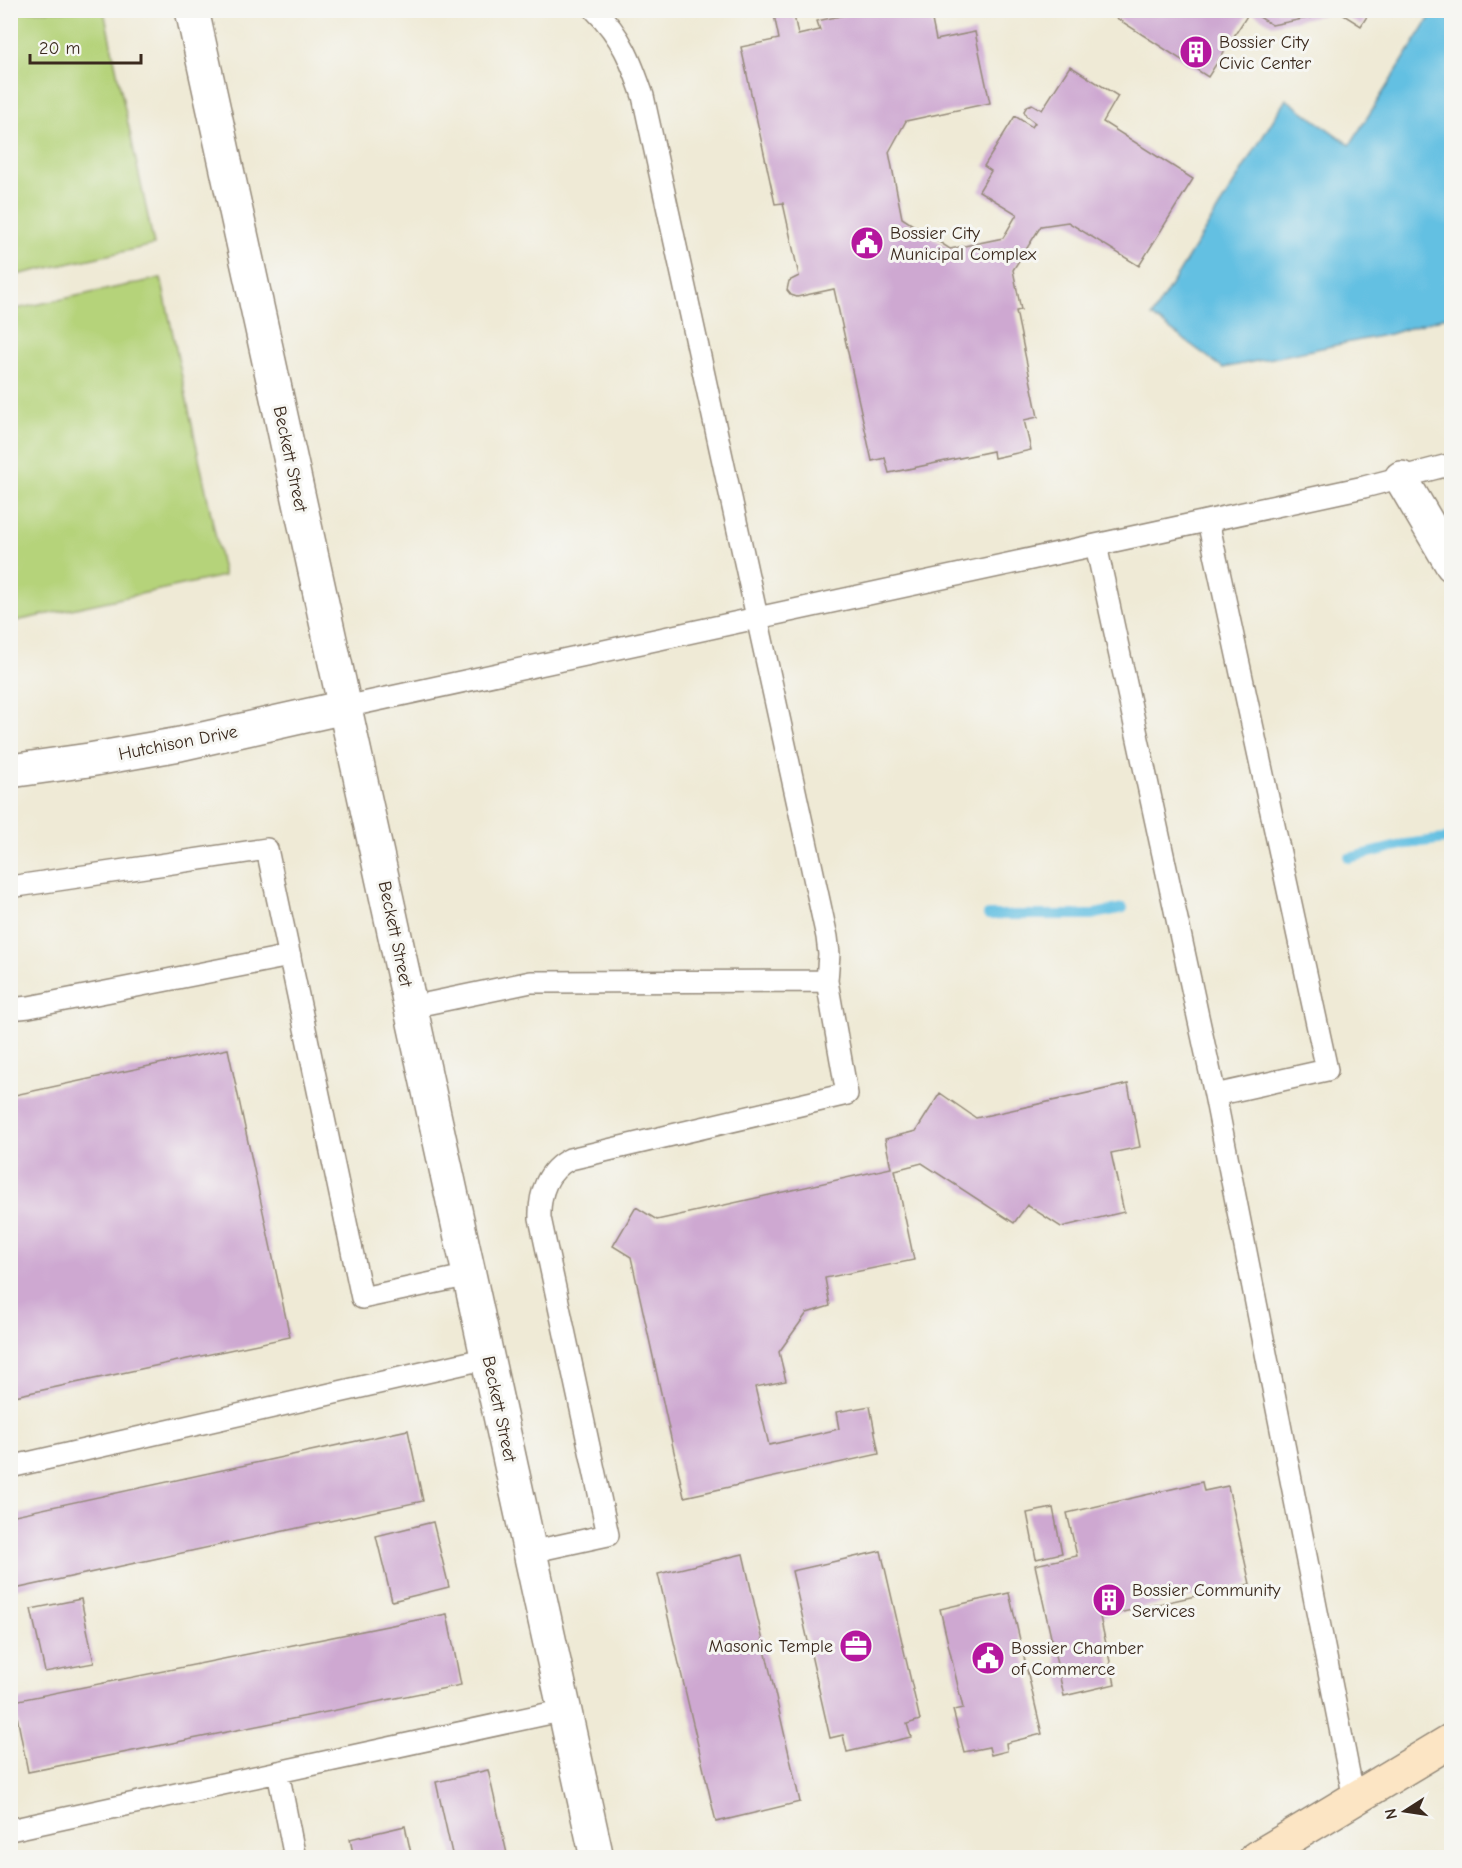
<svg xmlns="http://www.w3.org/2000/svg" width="1462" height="1868" font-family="'Comic Neue',sans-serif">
  <rect width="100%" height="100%" fill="#f6f6f2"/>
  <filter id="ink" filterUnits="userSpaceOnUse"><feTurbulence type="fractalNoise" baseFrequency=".0167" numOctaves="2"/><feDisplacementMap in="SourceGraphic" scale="12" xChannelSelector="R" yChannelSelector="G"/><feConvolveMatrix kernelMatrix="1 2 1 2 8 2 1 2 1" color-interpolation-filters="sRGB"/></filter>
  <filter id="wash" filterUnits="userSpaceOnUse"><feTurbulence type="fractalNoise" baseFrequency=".008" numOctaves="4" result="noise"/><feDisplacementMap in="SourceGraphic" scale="24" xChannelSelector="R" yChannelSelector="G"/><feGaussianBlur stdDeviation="1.35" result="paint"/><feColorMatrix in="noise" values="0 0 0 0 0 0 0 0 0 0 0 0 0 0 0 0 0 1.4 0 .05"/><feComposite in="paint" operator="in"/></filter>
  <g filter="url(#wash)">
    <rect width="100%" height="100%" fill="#efead6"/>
    <path fill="#b5d37a" stroke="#787e4c" stroke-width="1.5" d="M10,11H104L154,245L11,276Z
      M161,278L224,576L11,622V310Z"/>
    <path fill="#64c0e2" stroke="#507580" stroke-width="1.5" d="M1434,11H1451V315L1390,334L1223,368L1152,316L1286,99L1350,145Z"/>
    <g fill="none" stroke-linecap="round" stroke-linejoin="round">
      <path stroke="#64c0e2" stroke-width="10" d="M1349,858L1406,844L1452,838
        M988,915H1091L1123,908"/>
    </g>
    <g id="blocks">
      <path fill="#cea8d1" d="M773,10H793L798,35L820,30L817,21L868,10H930L936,40L975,32L990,103L906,121L889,152L902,218L950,249L1003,238L1017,214L979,191L991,171L984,166L1015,116L1032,127L1035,123L1026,116L1024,111L1027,106L1032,104L1042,110L1070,66L1118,96L1103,122L1193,179L1139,266L1068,222L1041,226L1013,270L1021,310L1016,311L1038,417L1024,420L1031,450L994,458L993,451L889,473L885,458L872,461L834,289L797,297L791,295L787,290L789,281L799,276L783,203L775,204L741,47L779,39Z
        M1104,10H1371L1361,26L1339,12L1272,25L1250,11L1208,77Z
        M228,1049L290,1337L10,1397V1096Z
        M1128,1084L1140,1147L1111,1153L1124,1212L1061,1227L1027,1205L1014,1223L922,1163L895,1170L914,1260L825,1278L830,1306L807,1313L779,1352L786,1381L755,1387L769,1445L839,1429L836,1412L870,1406L879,1454L684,1497L631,1257L613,1246L636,1207L657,1220L891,1168L885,1139L916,1131L940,1093L976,1118Z
        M408,1430L423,1501L10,1590V1516Z
        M1202,1482L1204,1491L1228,1486L1250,1584L1100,1617L1115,1684L1064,1696L1035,1565L1077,1556L1067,1513Z
        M1053,1508L1062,1553L1036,1559L1027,1513Z
        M433,1522L449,1587L392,1601L376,1536Z
        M881,1551L920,1720L907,1724L911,1737L847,1752L843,1735L830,1738L792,1571Z
        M743,1554L800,1802L716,1822L658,1574Z
        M1009,1593L1042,1734L1006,1743L1007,1751L991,1755L989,1747L964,1752L953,1710L963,1708L940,1609Z
        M81,1599L94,1663L45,1672L31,1609Z
        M447,1614L461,1685L28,1772L14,1701Z
        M488,1770L508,1858H453L436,1782Z
        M405,1826L412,1858H354L350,1839Z"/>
    </g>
  </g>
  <g filter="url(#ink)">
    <use href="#blocks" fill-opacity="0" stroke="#958a7a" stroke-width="1.5"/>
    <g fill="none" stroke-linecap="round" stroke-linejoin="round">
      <g stroke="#958a7a" stroke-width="24">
        <path id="service" d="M1208,521L1327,1070L1215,1095
          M1096,545L1215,1095L1354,1799
          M345,707L1364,487L1452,464
          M10,887L267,849L362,1298L470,1275
          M411,1007L531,982L827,981
          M10,1009L29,1007L290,956
          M10,1467L488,1358
          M530,1552L608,1535L540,1218C539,1194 547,1170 570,1159L847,1094L827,981L829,954L827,937L643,96C631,61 622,37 595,10
          M278,1772L295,1858
          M10,1830L565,1710"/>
      </g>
      <g stroke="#958a7a" stroke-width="36">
        <path id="minor" d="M192,10L597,1858
          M1401,478L1452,565
          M10,771L89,760L180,744L345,707"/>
      </g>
      <g stroke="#958a7a" stroke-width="36">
        <path id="secondary" d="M1256,1858L1452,1740"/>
      </g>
      <use href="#service" stroke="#fff" stroke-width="21"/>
      <use href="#minor" stroke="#fff" stroke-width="33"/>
      <use href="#secondary" stroke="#fce5c4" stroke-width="33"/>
    </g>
  </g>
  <defs>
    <g id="building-disc" transform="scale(1.725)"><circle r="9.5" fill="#b5179e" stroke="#f6f6f2"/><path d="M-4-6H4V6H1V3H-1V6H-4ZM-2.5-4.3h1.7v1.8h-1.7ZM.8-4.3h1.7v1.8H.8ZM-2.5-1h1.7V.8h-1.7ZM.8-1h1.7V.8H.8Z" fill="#fff"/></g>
    <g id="civic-disc" transform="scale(1.725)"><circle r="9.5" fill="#b5179e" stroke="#f6f6f2"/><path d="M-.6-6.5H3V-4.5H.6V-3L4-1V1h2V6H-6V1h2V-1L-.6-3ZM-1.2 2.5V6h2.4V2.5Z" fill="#fff"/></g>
    <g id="office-disc" transform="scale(1.725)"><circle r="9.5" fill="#b5179e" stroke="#f6f6f2"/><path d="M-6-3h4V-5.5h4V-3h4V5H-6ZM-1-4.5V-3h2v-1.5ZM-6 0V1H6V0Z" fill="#fff"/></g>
  </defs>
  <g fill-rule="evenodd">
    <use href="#building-disc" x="1196" y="52"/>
    <use href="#civic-disc" x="867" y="243"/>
    <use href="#building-disc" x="1109" y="1600"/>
    <use href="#office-disc" x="856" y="1646"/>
    <use href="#civic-disc" x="988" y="1658"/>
  </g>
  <g text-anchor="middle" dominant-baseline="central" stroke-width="6" stroke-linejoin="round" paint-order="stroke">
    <g font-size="18" fill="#3b2a1e" stroke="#f6f6f2" text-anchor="start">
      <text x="1219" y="42">Bossier City<tspan x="1219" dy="21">Civic Center</tspan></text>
      <text x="890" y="233">Bossier City<tspan x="890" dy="21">Municipal Complex</tspan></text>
      <text x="1132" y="1590">Bossier Community<tspan x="1132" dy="21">Services</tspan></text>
      <text x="833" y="1646" text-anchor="end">Masonic Temple</text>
      <text x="1011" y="1648">Bossier Chamber<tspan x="1011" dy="21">of Commerce</tspan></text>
    </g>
    <g font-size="18" fill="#3b2a1e" stroke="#f6f6f2">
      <text transform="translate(290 459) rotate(78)">Beckett Street</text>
      <text transform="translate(178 743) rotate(-11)">Hutchison Drive</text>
      <text transform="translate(395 934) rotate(78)">Beckett Street</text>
      <text transform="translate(499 1409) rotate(78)">Beckett Street</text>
    </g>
  </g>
  <rect width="1462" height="1868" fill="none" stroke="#f6f6f2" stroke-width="36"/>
  <g transform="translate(1405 1811) rotate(258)" stroke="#f6f6f2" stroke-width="4.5" paint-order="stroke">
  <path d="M0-4.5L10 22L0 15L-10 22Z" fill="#3b2a1e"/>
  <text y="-9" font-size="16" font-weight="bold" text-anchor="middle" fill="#3b2a1e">N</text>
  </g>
  <path d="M30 54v9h111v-9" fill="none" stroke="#3b2a1e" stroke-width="3"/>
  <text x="39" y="54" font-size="18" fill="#3b2a1e" stroke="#f6f6f2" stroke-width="4.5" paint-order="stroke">20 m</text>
</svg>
